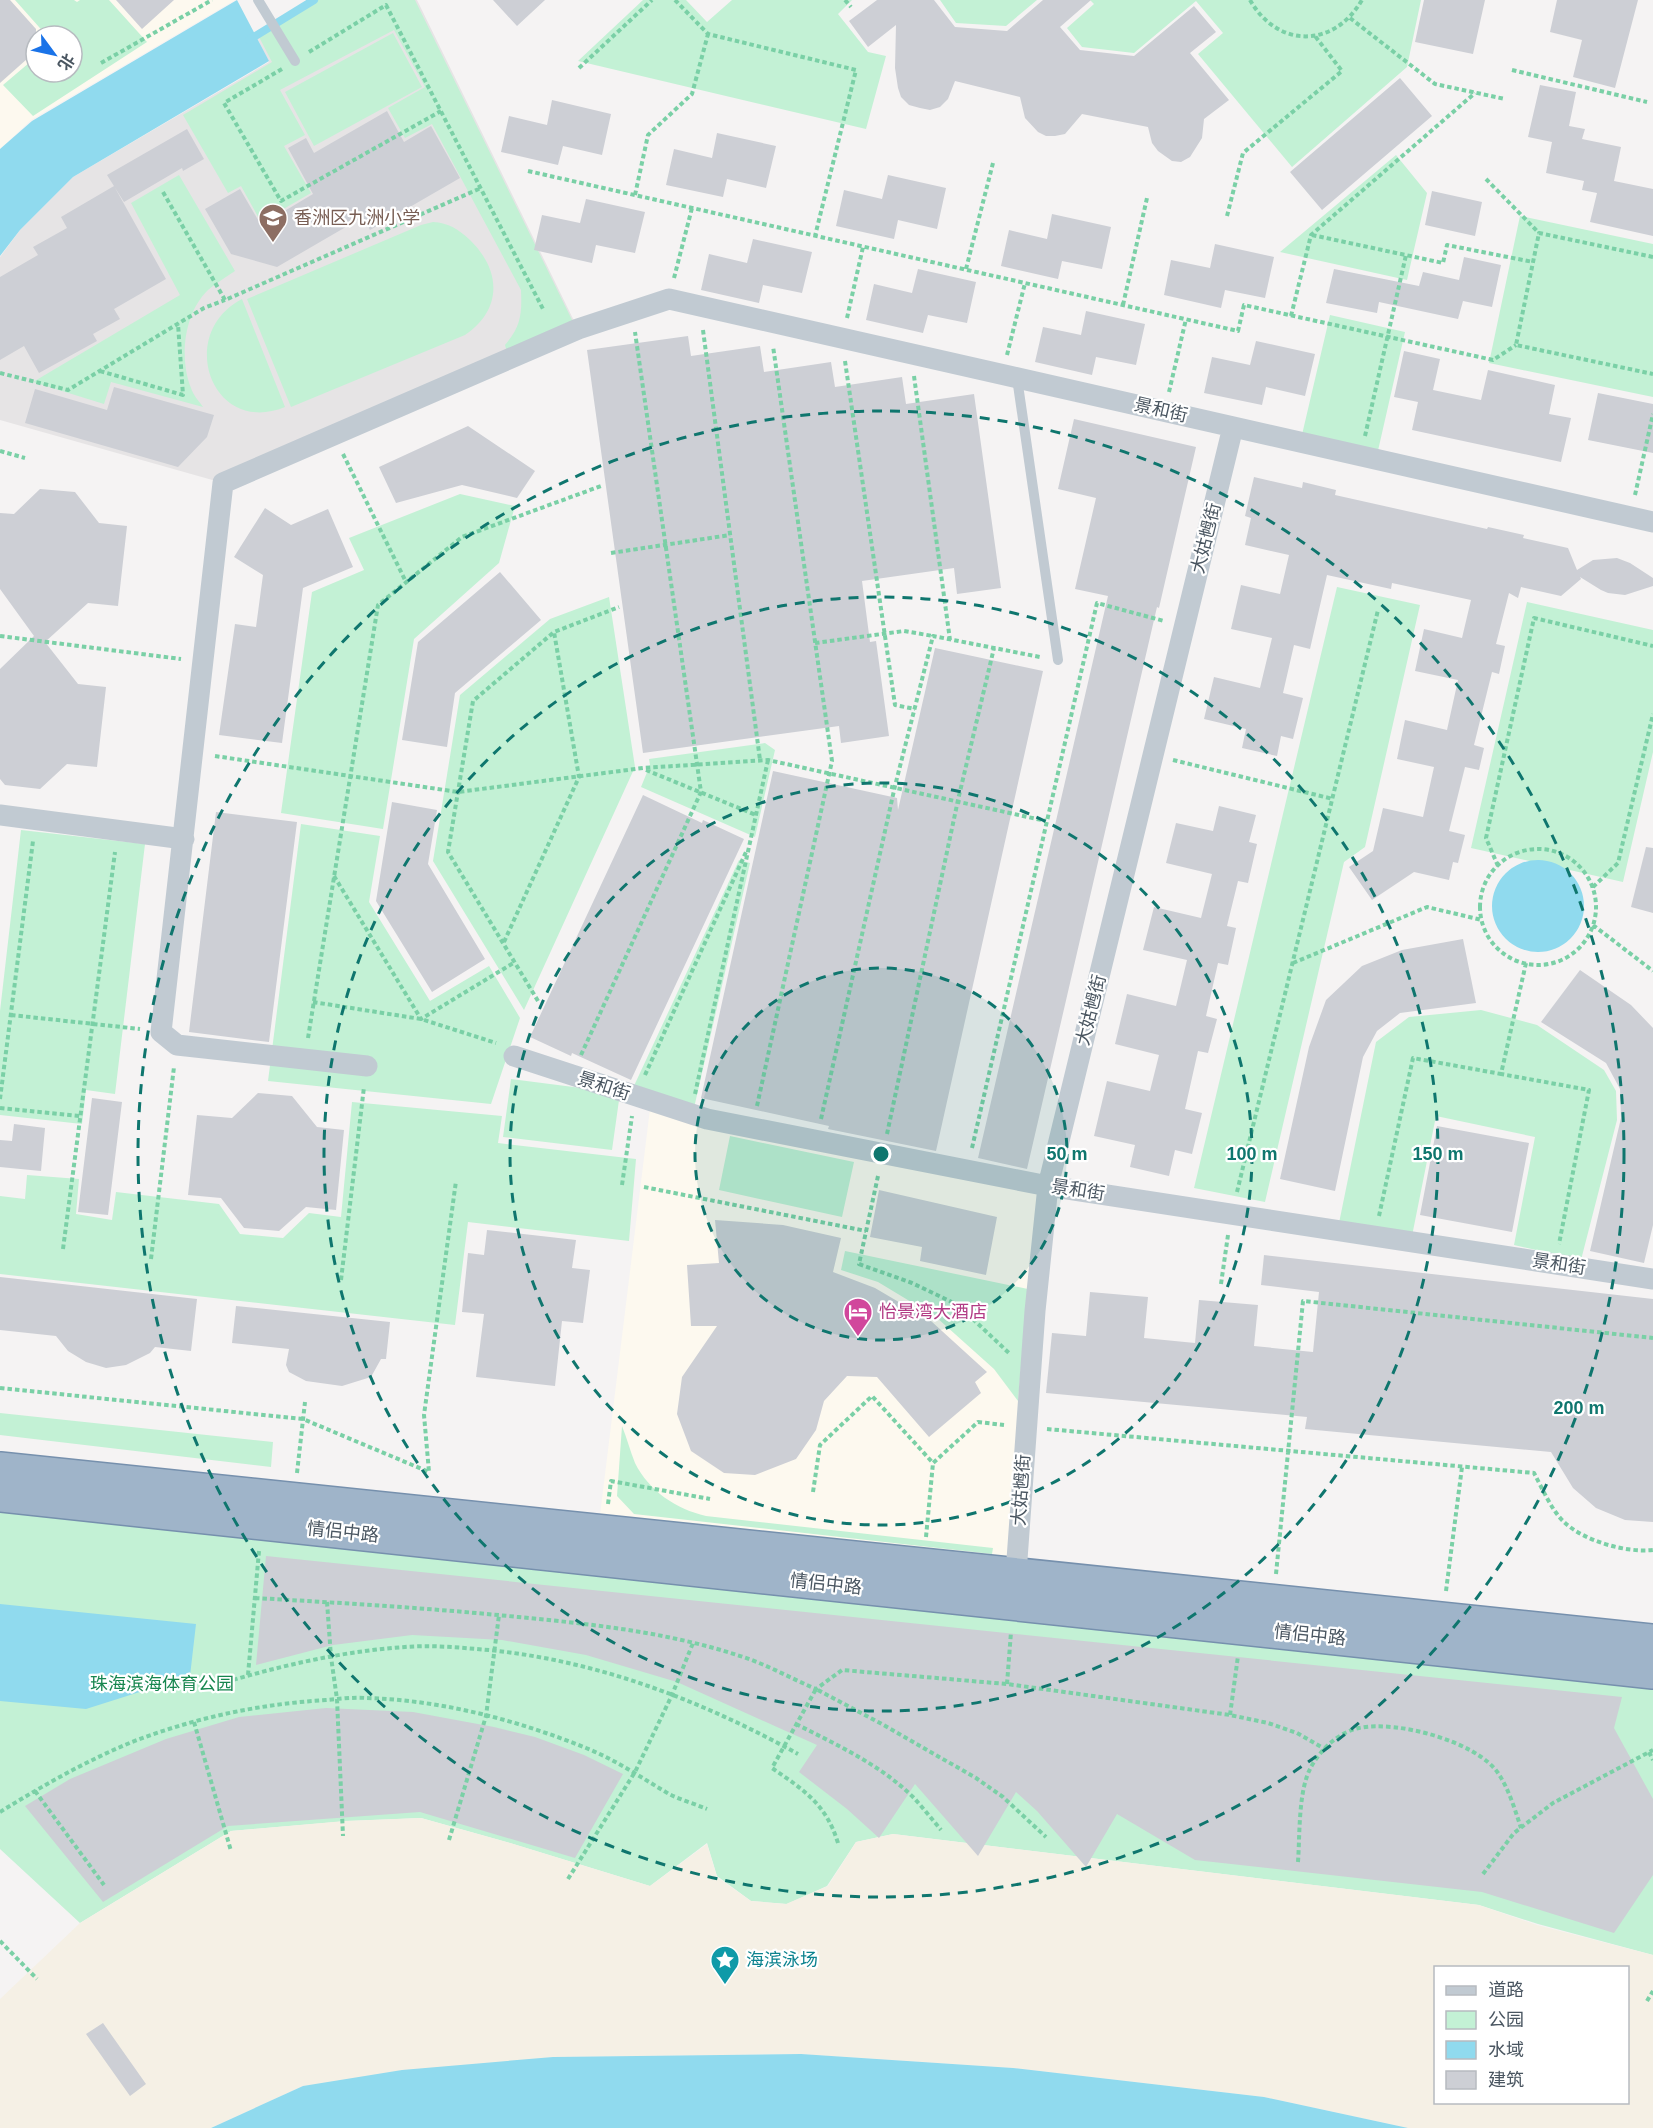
<svg xmlns="http://www.w3.org/2000/svg" width="1653" height="2128" font-family="Arial,'Noto Sans SC',sans-serif">
  <rect width="100%" height="100%" fill="#f5f3f3"/>
  <path fill="#fdf9ef" fill-rule="evenodd" d="M0,0H235L31,120L0,149ZM36,36H72V72H36Z
    M651,1101L1047,1186L1012,1558L600,1515Z"/>
  <path fill="#e6e4e5" d="M313,0H417L578,329L223,483L0,420V257L20,230L73,177L269,62L256,36Z"/>
  <path fill="#c3f1d5" d="M15,0H74L77,2L80,0H109L147,42L33,116L3,85L36,57V72H72V36H47Z
    M317,0H415L575,326L508,356L505,345C521,326 522,314 521,290L432,124L405,138L388,108L425,87L394,30L280,90L305,135L284,146L311,193L261,222L241,186L228,193L183,115L272,62L259,37Z
    M643,0H686L707,22L732,0H852L838,14L868,52L886,56L866,129L578,61Z
    M940,0H1037L1006,26L956,23Z
    M1090,0H1421L1407,67L1292,167L1198,54L1223,33L1196,1L1134,53L1082,47L1067,28L1094,4Z
    M393,33L422,87L314,146L285,92Z
    M1396,155L1427,193L1407,280L1280,252Z
    M179,175L235,271C226,277 216,283 208,290C184,313 179,358 191,388C193,395 199,401 203,407L111,382L104,404L33,382L180,295L131,203Z
    M1520,216L1653,244V397L1489,363Z
    M433,222C449,223 458,229 470,240C501,270 503,309 465,335L291,407L247,299L421,225Z
    M242,299L285,407C212,437 175,334 242,299Z
    M1330,315L1405,332L1377,455L1301,439Z
    M460,494L515,506L499,563L414,639L383,829L281,813L312,592L364,570L349,538Z
    M1337,587L1420,605L1365,847L1344,862L1265,1202L1194,1188Z
    M609,597L635,767L524,1010L433,861L460,695L550,619Z
    M1527,602L1653,630V752L1623,882L1471,848Z
    M765,743L775,750L755,837L641,787L650,765L649,759Z
    M301,824L380,836L369,902L430,1001L489,966L520,1018L491,1104L268,1081Z
    M21,830L145,844L115,1094L86,1090L82,1124L0,1115V1011Z
    M739,860L750,863L694,1108L633,1088Z
    M1481,1010L1537,1025L1604,1070L1616,1091L1617,1120L1581,1260L1514,1245L1535,1137L1436,1116L1412,1236L1339,1223L1376,1042L1409,1017Z
    M511,1079L620,1093L612,1150L503,1137Z
    M352,1102L502,1116L498,1143L636,1159L629,1241L468,1222L455,1325L0,1274V1196L25,1199L27,1175L79,1179L76,1214L112,1220L116,1192L219,1204L240,1234L283,1238L309,1213L341,1217Z
    M730,1136L854,1162L842,1217L719,1190Z
    M845,1251L1028,1289L1018,1401L994,1369L936,1317L878,1282L841,1270Z
    M0,1413L273,1442L271,1467L0,1435Z
    M622,1426C627,1438 630,1451 635,1463C649,1491 676,1509 706,1516L993,1548L992,1554L634,1514L617,1496Z
    M0,1502L1653,1683V1955L1538,1924L1479,1905L893,1834L856,1842L827,1886L787,1904L751,1901L717,1876L707,1843L650,1886L510,1843L421,1818L348,1821L231,1831L80,1923L0,1849Z"/>
  <path fill="#f5f0e5" fill-rule="evenodd" d="M421,1818L510,1843L650,1886L707,1844L717,1877L751,1901L786,1904L828,1886L856,1842L893,1834L1479,1905L1537,1925L1653,1955V2128H1408L1264,2097L1013,2068L801,2054L553,2057L303,2086L211,2128H0V1999L80,1923L231,1831L345,1821ZM1436,1968H1628V2102H1436Z"/>
  <path fill="#90daee" d="M237,0L269,61L73,177L20,230L0,256V149L32,121Z
    M1492 906a46 46 0 1 1 92 0a46 46 0 1 1-92 0Z
    M0,1604L196,1624L190,1676L86,1709L0,1701Z
    M801,2054L1013,2068L1264,2097L1408,2128H211L303,2086L402,2070L553,2057Z"/>
  <g fill="none" stroke-linecap="round" stroke-linejoin="round">
    <path stroke="#90daee" stroke-width="8" d="M249,40L314,0"/>
  </g>
  <path fill="#cdcfd5" d="M0,0H10L36,29V51L0,83Z
    M116,0H174L142,29Z
    M493,0H545L517,26Z
    M877,0H934L955,27L1007,31L1043,0H1091L1060,27L1080,50L1134,56L1194,6L1216,32L1190,53L1229,100L1204,119L1202,138L1190,157L1181,162L1172,161L1158,151L1152,143L1148,127L1082,114L1065,134L1055,136H1046L1038,132L1025,118L1020,97L955,81L948,99L940,107L930,110L920,108L909,105L901,97L898,88L895,68L896,25L868,47L849,21Z
    M1424,0H1485L1473,54L1415,42Z
    M1557,0H1638L1615,88L1573,77L1582,40L1550,32Z
    M1400,78L1432,116L1322,210L1290,172Z
    M1540,85L1576,92L1569,126L1585,129L1582,139L1621,147L1614,181L1653,189V236L1590,222L1597,193L1582,190L1584,181L1546,173L1552,142L1528,137Z
    M552,100L611,114L602,155L563,146L558,165L501,152L509,116L547,125Z
    M387,111L404,142L431,126L460,178L370,230L363,217L277,267L231,254L205,209L240,189L261,225L313,194L288,148L306,138L314,153Z
    M187,129L204,159L183,171L182,168L124,202L107,175Z
    M717,133L776,146L766,188L727,179L723,197L666,185L674,149L712,158Z
    M888,175L946,188L937,229L898,220L894,239L836,226L844,190L882,199Z
    M114,186L166,279L114,309L120,319L93,334L97,341L39,373L24,346L0,360V277L38,255L33,247L67,228L61,217Z
    M1432,191L1482,202L1475,236L1425,225Z
    M586,199L645,212L635,253L596,245L592,263L534,250L542,215L580,223Z
    M1052,214L1111,227L1102,269L1062,261L1058,279L1001,266L1009,230L1047,239Z
    M753,239L812,252L802,293L763,285L759,303L701,290L709,254L747,263Z
    M1215,244L1274,257L1265,298L1225,290L1221,308L1164,295L1171,260L1210,268Z
    M1464,257L1501,265L1492,307L1463,301L1458,319L1379,302L1377,313L1326,303L1334,269L1419,286L1423,272L1459,280Z
    M918,269L976,282L967,323L928,315L923,333L866,320L874,284L912,293Z
    M1086,311L1145,324L1136,365L1096,357L1092,375L1035,362L1043,327L1081,335Z
    M688,336L691,356L760,346L764,372L831,362L835,387L902,377L906,404L974,394L1001,588L957,594L954,568L862,581L870,642L876,641L889,736L841,743L839,726L643,753L587,350Z
    M1256,341L1315,354L1305,396L1266,387L1262,405L1204,393L1212,357L1250,365Z
    M1404,351L1440,359L1433,390L1481,400L1488,370L1555,385L1549,414L1571,418L1561,462L1412,430L1418,402L1394,397Z
    M114,387L214,415L207,437L178,467L25,423L35,389L107,410Z
    M1598,393L1653,404V453L1588,440Z
    M1074,419L1196,447L1159,608L1157,607L1027,1169L978,1158L1108,596L1075,589L1096,498L1058,489Z
    M468,426L535,471L517,498L462,485L396,503L379,467Z
    M1254,477L1302,488L1303,482L1336,490L1335,495L1487,529L1488,527L1524,535L1523,538L1568,548L1577,570L1593,560L1617,558L1630,563L1653,578V586L1625,595L1608,593L1601,590L1580,577L1581,579L1561,596L1521,587L1518,598L1509,593L1496,644L1505,646L1499,674L1492,672L1474,745L1484,748L1479,770L1465,767L1449,831L1465,835L1458,863L1453,862L1449,880L1414,872L1372,900L1349,867L1373,851L1383,808L1423,817L1434,767L1397,759L1405,720L1447,730L1458,680L1415,671L1424,629L1462,638L1471,600L1392,583L1391,589L1327,575L1310,649L1294,645L1283,693L1303,698L1293,739L1281,736L1277,756L1242,748L1246,729L1204,719L1214,677L1260,688L1272,638L1231,629L1241,585L1280,594L1289,555L1245,545L1251,518L1245,516Z
    M40,489L75,492L99,523L127,526L118,606L88,603L45,642L78,684L106,687L97,767L67,764L40,789L5,785L0,779V669L34,636L0,589V513L14,514Z
    M265,508L291,525L328,509L353,567L303,588L282,743L219,735L235,624L256,627L263,575L234,557Z
    M500,572L541,620L455,693L447,747L402,740L418,642Z
    M935,648L1043,671L936,1151L828,1129L829,1126L701,1098L773,771L897,798L898,810Z
    M643,795L702,823L703,820L744,839L631,1080L572,1053L571,1056L530,1037Z
    M392,802L437,810L428,864L485,959L432,992L376,901Z
    M1219,806L1256,815L1249,842L1257,844L1248,883L1238,881L1227,926L1236,928L1228,965L1218,963L1206,1016L1217,1019L1208,1053L1198,1051L1185,1109L1202,1113L1192,1154L1175,1150L1169,1176L1130,1167L1135,1145L1094,1136L1107,1081L1150,1091L1159,1055L1115,1044L1127,994L1176,1006L1187,960L1143,950L1154,907L1201,918L1212,874L1166,863L1176,823L1213,831Z
    M216,812L297,822L269,1042L189,1032Z
    M1646,847L1653,848V913L1631,907Z
    M1463,939L1476,1003L1400,1013L1377,1031L1363,1057L1335,1191L1280,1179L1309,1047L1326,1000L1362,966L1402,950Z
    M1580,970L1631,1005L1653,1028V1225L1644,1263L1590,1251L1621,1118L1620,1089L1606,1063L1541,1022Z
    M258,1093L292,1096L317,1127L344,1130L336,1210L306,1207L279,1231L244,1228L221,1198L188,1195L197,1115L232,1118Z
    M92,1098L122,1102L108,1215L78,1212Z
    M14,1124L45,1128L41,1171L0,1167V1140L12,1141Z
    M1437,1126L1529,1143L1512,1232L1420,1215Z
    M879,1190L997,1217L986,1275L920,1261L922,1247L870,1237Z
    M715,1220L783,1225L841,1238L833,1272L875,1288L931,1321L987,1372L975,1382L981,1393L929,1437L877,1377L847,1376L824,1401L816,1430L796,1459L755,1475L724,1473L691,1451L677,1414L682,1377L717,1326H691L687,1265L719,1263Z
    M487,1230L576,1240L572,1268L590,1270L583,1323L562,1321L555,1386L476,1377L484,1314L462,1312L468,1253L484,1255Z
    M1264,1255L1653,1299V1522L1625,1520L1596,1508L1573,1488L1551,1452L1305,1429L1307,1417L1046,1393L1052,1333L1086,1336L1090,1292L1148,1297L1144,1338L1195,1343L1199,1300L1258,1305L1254,1346L1313,1352L1319,1292L1261,1285Z
    M0,1277L197,1299L191,1351L155,1347L150,1353L126,1365L106,1368L86,1362L68,1351L56,1336L0,1330Z
    M236,1306L390,1322L386,1359H381L371,1377L342,1386L306,1381L289,1372L286,1365L289,1349L232,1343Z
    M266,1556L1622,1697L1614,1728L1653,1799V1875L1614,1933L1482,1892L1195,1860L1117,1814L1086,1867L1037,1811L1016,1792L978,1856L915,1784L879,1838L847,1809L799,1772L817,1745L677,1682L586,1655L502,1640L412,1635L333,1645L256,1665Z
    M326,1708L413,1712L494,1727L535,1737L584,1755L623,1774L575,1858L420,1812L228,1826L103,1902L25,1806L70,1779L166,1739L239,1717Z
    M103,2023L146,2084L130,2096L86,2034Z"/>
  <g fill="none" stroke-linecap="round" stroke-linejoin="round">
    <g stroke="#7690ad" stroke-width="36">
      <path id="trunk" d="M0,1469L1653,1641
        M0,1495L1653,1672"/>
    </g>
    <path stroke="#7ad0a6" stroke-width="4" stroke-dasharray="4.5 3" stroke-linecap="butt" d="M675,0L708,34L856,70L815,236
      M845,0L851,7
      M1250,0C1278,49 1334,48 1362,0
      M1350,18L1435,84L1505,99
      M309,52L386,5L544,311
      M101,63L212,0
      M579,68L652,0
      M282,69L224,103L281,201L441,111
      M1512,70L1647,102
      M528,171L1238,331L1244,305L1493,360L1516,345
      M1486,179L1539,233
      M163,192L225,300L481,188
      M635,195L648,135L692,94L708,34
      M1227,216L1243,153L1342,71L1315,36
      M1312,235L1443,263L1447,245L1533,262
      M1653,257L1539,233L1516,345L1653,374
      M966,269L993,163
      M674,278L692,208
      M1123,305L1147,198
      M1291,316L1311,235L1475,93
      M847,318L863,247
      M703,330L760,760
      M1007,355L1025,283
      M845,361L895,705L915,709
      M100,371L183,395L178,324
      M0,373L68,390L204,308L225,300
      M914,376L950,640
      M1169,392L1186,319
      M1365,436L1406,255
      M0,451L25,458
      M343,454L406,582
      M1635,495L1653,414
      M611,553L730,535
      M0,636L181,659
      M815,643L904,631L933,636
      M215,756L458,792L643,768L768,760L1046,821
      M1173,760L1333,799
      M646,770L756,815
      M1480 907a58 58 0 1 1 116 0a58 58 0 1 1-116 0Z
      M1498,866L1486,838L1534,618L1653,646
      M334,876L421,1019L515,962
      M1593,887L1618,863L1653,714
      M1593,925L1653,971
      M504,942L579,777L554,632
      M1293,963L1427,907L1482,920
      M1526,963L1501,1074L1589,1090L1559,1244
      M538,1001L448,852L473,701L554,632L619,607
      M313,1002L421,1019L496,1043
      M11,1015L140,1029
      M308,1038L378,605L462,537L601,486
      M581,1055L701,792L635,332
      M645,1075L746,852
      M695,1094L768,760
      M0,1099L33,841
      M757,1106L832,761L773,346
      M0,1108L80,1116
      M821,1119L895,786L933,636L1040,657
      M887,1134L958,800L994,648
      M972,1148L1097,603L1164,621
      M878,1176L859,1264L912,1283L958,1305L1010,1354
      M622,1185L632,1116
      M644,1187L866,1231
      M1237,1192L1378,610
      M1379,1216L1413,1058L1501,1074
      M63,1249L115,852
      M151,1259L174,1067
      M341,1280L364,1087
      M1221,1284L1228,1235
      M0,1388L303,1419L429,1472L424,1415L456,1181
      M1047,1429L1534,1473C1542,1488 1552,1511 1564,1522C1584,1541 1626,1553 1653,1550
      M297,1473L305,1402
      M813,1492L820,1445L872,1396L933,1463L978,1422L1004,1425
      M608,1504L611,1481L710,1499
      M926,1537L933,1463
      M1276,1574L1303,1301L1653,1338
      M1446,1591L1462,1467
      M255,1598C342,1603 430,1608 518,1617C591,1624 666,1632 737,1655C764,1663 790,1678 816,1689L842,1670L1007,1684L1230,1715L1268,1723L1297,1733L1325,1749
      M327,1602L331,1657L337,1699L343,1836
      M248,1675L259,1551
      M226,1682C284,1665 344,1651 405,1647C428,1645 453,1647 477,1649C591,1658 699,1699 798,1754
      M1007,1684L1011,1632
      M1230,1715L1238,1656
      M194,1722L231,1851
      M796,1724C837,1745 881,1765 914,1798C923,1808 932,1819 941,1830
      M1649,1752L1653,1760
      M35,1791L104,1885
      M0,1812C42,1786 86,1761 132,1742C194,1718 259,1704 326,1700C339,1699 353,1697 366,1698C441,1700 517,1720 586,1748C616,1760 642,1778 669,1794C681,1800 695,1804 707,1809
      M449,1840L486,1716L499,1615
      M838,1843C826,1804 804,1790 772,1768L816,1689L880,1723L976,1778L1003,1797L1046,1837
      M1298,1862C1300,1834 1298,1791 1311,1767C1321,1749 1339,1732 1359,1728C1396,1720 1476,1741 1498,1773C1509,1789 1515,1810 1521,1828
      M1483,1874L1514,1833L1553,1803L1653,1750
      M568,1879L635,1772L672,1695L693,1643
      M0,1941L37,1979
      M1647,2001L1653,1991"/>
    <path stroke="#c1cad2" stroke-width="10" d="M258,0L295,61
      M1017,378L1058,660"/>
    <path stroke="#c1cad2" stroke-width="21" d="M0,815L184,839
      M514,1056L707,1119L1048,1186L1653,1279
      M367,1066L177,1045L161,1032L223,483L578,329L669,299L1653,522
      M1015,1587L1035,1311L1048,1186L1233,427"/>
    <use href="#trunk" stroke="#9fb4c9" stroke-width="33"/>
  </g>
  <circle cx="881" cy="1154" r="186" fill="#0f766e" fill-opacity=".12"/>
  <g fill="none" stroke="#0f766e" stroke-width="3" stroke-dasharray="10 8">
    <circle cx="881" cy="1154" r="186"/>
    <circle cx="881" cy="1154" r="371"/>
    <circle cx="881" cy="1154" r="557"/>
    <circle cx="881" cy="1154" r="743"/>
  </g>
  <defs>
    <g id="school-pin" transform="scale(1.5)"><path d="M0 17L-7.5 6A9.5 9.5 0 1 1 7.5 6Z" fill="#8d6e63" stroke="#fff"/><path d="M0-5L7-2L0 1L-7-2ZM-4 1L0 2.5L4 1V4Q0 6-4 4Z" fill="#fff"/></g>
    <g id="hotel-pin" transform="scale(1.5)"><path d="M0 17L-7.5 6A9.5 9.5 0 1 1 7.5 6Z" fill="#d1479c" stroke="#fff"/><path d="M-6-4.5h1.5V1H6V5H4.5V3h-9V5H-6ZM-4 0a1.8 1.8 0 1 1 3.6 0ZM.5 0V-2.5h3Q6-2.5 6 0Z" fill="#fff"/></g>
    <g id="sight-pin" transform="scale(1.5)"><path d="M0 17L-7.5 6A9.5 9.5 0 1 1 7.5 6Z" fill="#0f9aa8" stroke="#fff"/><path d="M0-6L1.8-2.2L6-1.7L2.9 1.2L3.7 5.4L0 3.3L-3.7 5.4L-2.9 1.2L-6-1.7L-1.8-2.2Z" fill="#fff"/></g>
  </defs>
  <g fill-rule="evenodd">
    <use href="#school-pin" x="273" y="218"/>
    <use href="#hotel-pin" x="858" y="1312"/>
    <use href="#sight-pin" x="725" y="1960"/>
  </g>
  <g text-anchor="middle" dominant-baseline="central" stroke-width="4.5" stroke-linejoin="round" paint-order="stroke">
    <g font-size="18" fill="#785e54" stroke="#fff" text-anchor="start">
      <text x="294" y="218">香洲区九洲小学</text>
    </g>
    <g font-size="18" fill="#4a5661" stroke="#fff">
      <text transform="translate(1161 410) rotate(13)">景和街</text>
      <text transform="translate(1206 538) rotate(-76)">大姑乸街</text>
      <text transform="translate(1091 1010) rotate(-76)">大姑乸街</text>
      <text transform="translate(604 1086) rotate(18)">景和街</text>
      <text transform="translate(1078 1190) rotate(9)">景和街</text>
      <text transform="translate(1559 1264) rotate(9)">景和街</text>
      <text transform="translate(1021 1490) rotate(-86)">大姑乸街</text>
      <text transform="translate(343 1532) rotate(6)">情侣中路</text>
      <text transform="translate(826 1584) rotate(6)">情侣中路</text>
      <text transform="translate(1310 1635) rotate(6)">情侣中路</text>
    </g>
    <g font-size="18" fill="#b23c85" stroke="#fff" text-anchor="start">
      <text x="879" y="1312">怡景湾大酒店</text>
    </g>
    <g font-size="18" fill="#17864f" stroke="#fff">
      <text x="162" y="1684">珠海滨海体育公园</text>
    </g>
    <g font-size="18" fill="#0d838f" stroke="#fff" text-anchor="start">
      <text x="746" y="1960">海滨泳场</text>
    </g>
  </g>
  <circle cx="881" cy="1154" r="9" fill="#0f766e" stroke="#fff" stroke-width="3"/>
  <g font-size="18" text-anchor="middle" font-weight="bold" fill="#0f766e" stroke="#fff" stroke-width="4.5" stroke-linejoin="round" paint-order="stroke">
    <text x="1067" y="1160">50 m</text>
    <text x="1252" y="1160">100 m</text>
    <text x="1438" y="1160">150 m</text>
    <text x="1579" y="1414">200 m</text>
  </g>
  <rect x="1434" y="1966" width="195" height="138" fill="#ffffff" stroke="#b7bbc0" stroke-width="1.5"/>
  <rect x="1446" y="1986" width="30" height="9" fill="#c1cad2" stroke="#b7bbc0" stroke-width="1.5"/>
  <text x="1488" y="1996" font-size="18" fill="#4a5661">道路</text>
  <rect x="1446" y="2011" width="30" height="18" fill="#c3f1d5" stroke="#b7bbc0" stroke-width="1.5"/>
  <text x="1488" y="2026" font-size="18" fill="#4a5661">公园</text>
  <rect x="1446" y="2041" width="30" height="18" fill="#90daee" stroke="#b7bbc0" stroke-width="1.5"/>
  <text x="1488" y="2056" font-size="18" fill="#4a5661">水域</text>
  <rect x="1446" y="2071" width="30" height="18" fill="#cdcfd5" stroke="#b7bbc0" stroke-width="1.5"/>
  <text x="1488" y="2086" font-size="18" fill="#4a5661">建筑</text>
  <g transform="translate(54 54) rotate(123)"><circle r="28" fill="#ffffff" stroke="#b7bbc0" stroke-width="1.5"/>
  <path d="M0-4.5L10 22L0 15L-10 22Z" fill="#1a73e8"/>
  <text y="-9" font-size="16" font-weight="bold" text-anchor="middle" fill="#4a5661">北</text>
  </g>
</svg>
